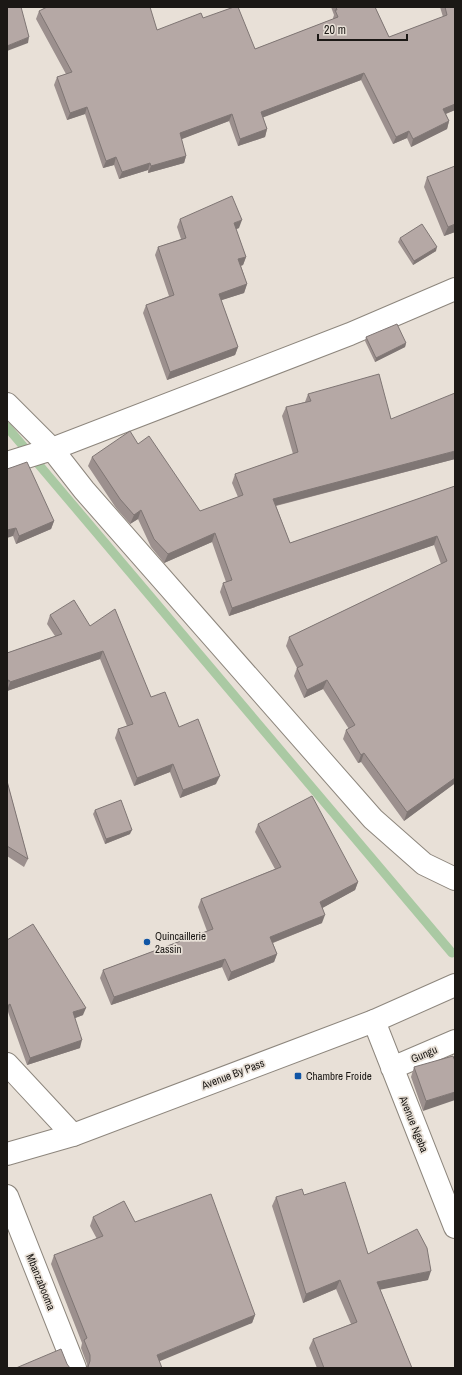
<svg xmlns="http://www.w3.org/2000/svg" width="462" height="1375" font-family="'Archivo Narrow',sans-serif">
  <rect width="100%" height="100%" fill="#e8e0d7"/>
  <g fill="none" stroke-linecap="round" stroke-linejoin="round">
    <path stroke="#aac9a3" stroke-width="9" d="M7,427L452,953"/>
    <g stroke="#8d867d" stroke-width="24">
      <path id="minor" d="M7,404L52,449L84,490L373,819L424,864L455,879
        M7,463L52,449L350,334L455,289
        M374,1021L455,1227
        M7,1064L73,1135
        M392,1068L455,1041
        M7,1196L75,1368"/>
    </g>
    <g stroke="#8d867d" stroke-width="24">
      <path id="trunk" d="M7,1154L73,1135L374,1021L455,985"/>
    </g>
    <use href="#minor" stroke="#fff" stroke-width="22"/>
    <use href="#trunk" stroke="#fff" stroke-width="22"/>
  </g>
  <path fill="#9c908e" d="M331,7H375L389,37L443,17L440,7H455V110L446,114L449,121L447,129L411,147L407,138L393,144L361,80L263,117L267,129L265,137L238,146L229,121L181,139L186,156L184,163L148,173V170L119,179L114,165L103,168L85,114L67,120L54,85L57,77L66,74L36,19L39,11L157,30L203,18L255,49L333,19V18L334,15Z
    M427,177L455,232L444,236L424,187Z
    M180,219L239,228L236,229L246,257L243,265L241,266L247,284L244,293L221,300L238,347L235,355L167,380L143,313L146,305L169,296L155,255L158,247L181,239L177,227Z
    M400,238L436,251L413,265L398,242Z
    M366,337L406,343L405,347L375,362L365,341Z
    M308,394L391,419L455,459L276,506L290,543L455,486V786L454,784L404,821L361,762L358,763L343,739L346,730L349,729L323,689L304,698L294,676L297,668L286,646L289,637L441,564L434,545L229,616L220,592L223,583L226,582L212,542L164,563L151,547L138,519L130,524L116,508L88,466L92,457L138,444L200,511L238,497L232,483L235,474L293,454L282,416L286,407L305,402Z
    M7,469L54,521L51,529L16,544L13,536Z
    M50,615L90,626L151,697L179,727L216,784L180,798L170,772L134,786L115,738L118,729L127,726L100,659L7,691V653L55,636L47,624Z
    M7,781L28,859L24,867L7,856Z
    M95,810L130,834L105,844L93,814Z
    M258,824L358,882L355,890L322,908V923L273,943L277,954L274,962L228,981L222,967L111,1005L100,978L103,970L207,931L198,907L201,899L275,869L255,832Z
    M7,940L83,1015L75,1018L80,1048L27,1065L8,1012H7Z
    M455,1061L423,1111L411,1077L414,1067Z
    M304,1195L368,1254L428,1280L380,1289L412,1368H317L309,1348L313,1339L351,1324L336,1289L303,1303L272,1206L276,1197Z
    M93,1217L135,1222L255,1315L252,1323L87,1368V1364L81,1348L82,1343L51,1264L54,1255L97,1239L90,1226Z"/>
  <path fill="#7f7674" d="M29,37L28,43L7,51V46Z
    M364,73L361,80L259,119L261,112Z
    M455,104V110L440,116L443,109Z
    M87,107L85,114L67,120L70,113Z
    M232,114L229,121L177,141L180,133Z
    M449,121L447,129L411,147L413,139Z
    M267,129L265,137L238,146L240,139Z
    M409,131L407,138L393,144L396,137Z
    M186,156L184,163L148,173L151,166Z
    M116,157L114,165L103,168L106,161Z
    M150,163L148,170L119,179L122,172Z
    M242,220L239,228L231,231L234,223Z
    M455,224V232L444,236L448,227Z
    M437,247L436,251L413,265L414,261Z
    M246,257L243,265L235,267L238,259Z
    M247,284L244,293L216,302L219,294Z
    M406,343L405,347L375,362L376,358Z
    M238,347L235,355L167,380L170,372Z
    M455,451V459L270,507L273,499Z
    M141,510L138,519L130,524L134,515Z
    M54,521L51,529L16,544L19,536Z
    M16,528L13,536L7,538V530Z
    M215,533L212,542L164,563L168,554Z
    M437,536L434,545L229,616L232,608Z
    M103,651L100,659L7,691L10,682Z
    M9,680L7,686V681Z
    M327,680L323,689L304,698L307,690Z
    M364,753L361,762L358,763L361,755Z
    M173,764L170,772L134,786L137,778Z
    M220,776L216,784L180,798L183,790Z
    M455,778L454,784L404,821L407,812Z
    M132,830L130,834L105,844L106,839Z
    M358,882L355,890L317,911L320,902Z
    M325,915L322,923L267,945L270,937Z
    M277,954L274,962L228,981L231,972Z
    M225,959L222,967L111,1005L114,997Z
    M10,1004L8,1012H7V1006Z
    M86,1008L83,1015L70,1020L73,1012Z
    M82,1040L80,1048L27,1065L30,1058Z
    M455,1092V1100L423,1111L426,1101Z
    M431,1271L428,1280L374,1291L377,1282Z
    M340,1280L336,1289L303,1303L306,1294Z
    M255,1315L252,1323L153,1364L157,1355Z"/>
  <path fill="#b5a8a5" stroke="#7f7674" d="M7,7H21L29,37L7,46Z
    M47,7H150L157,30L201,13L203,18L234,7H238L255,49L338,17L335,10H337L336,7H375L389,37L447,15L445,7H455V104L443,109L449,121L413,139L409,131L396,137L364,73L261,112L267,129L240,139L232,114L180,133L186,156L151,166L150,163L122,172L116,157L106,161L87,107L70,113L57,77L72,72L39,11Z
    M455,166V224L448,227L427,177Z
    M232,196L242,220L234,223L246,257L238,259L247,284L219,294L238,347L170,372L146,305L174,295L158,247L186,238L180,219Z
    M422,224L437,247L414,261L400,238Z
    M397,324L406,343L376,358L366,337Z
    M379,374L391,419L455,393V451L273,499L290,543L455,486V778L407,812L364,753L361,755L346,730L355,725L327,680L307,690L297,668L303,665L289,637L447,561L437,536L232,608L223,583L232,580L215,533L168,554L154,539L141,510L134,515L120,499L92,457L130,431L138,444L149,436L200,511L243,495L235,474L298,452L286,407L311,401L308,394Z
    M27,462L54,521L19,536L16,528L7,530V469L13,467Z
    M74,600L90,626L115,609L151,697L165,692L179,727L198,719L220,776L183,790L173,764L137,778L118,729L133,724L103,651L10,682L9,680L7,681V653L62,634L50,615Z
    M7,781L28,859L7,846Z
    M312,796L358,882L320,902L325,915L270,937L277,954L231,972L225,959L114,997L103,970L213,929L201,899L281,867L258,824Z
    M121,800L132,830L106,839L95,810Z
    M33,924L86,1008L73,1012L82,1040L30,1058L10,1004L7,1006V940Z
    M453,1056L455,1061V1092L426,1101L414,1067Z
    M345,1182L368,1254L417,1229L427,1248L431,1271L377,1282L412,1368H324L313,1339L357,1322L340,1280L306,1294L276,1197L302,1189L304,1195Z
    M211,1194L255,1315L157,1355L162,1368H87L88,1367L90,1361V1355L84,1340L87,1338L54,1255L103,1236L93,1217L124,1201L135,1222Z
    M61,1349L67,1364L70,1368H16Z"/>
  <g fill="#1055a5" stroke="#e8e0d7" stroke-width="1.5">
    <circle cx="147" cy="942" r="4"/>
    <rect x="294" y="1072" width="8" height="8" rx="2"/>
  </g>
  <g text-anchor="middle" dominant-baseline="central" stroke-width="3.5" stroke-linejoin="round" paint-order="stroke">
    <g font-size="11" fill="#1b1815" stroke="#e8e0d7" text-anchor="start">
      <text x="155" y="936">Quincaillerie<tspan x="155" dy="13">2assin</tspan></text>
      <text x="306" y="1076">Chambre Froide</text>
    </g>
    <g font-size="11" fill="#1b1815" stroke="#e8e0d7">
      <text transform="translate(424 1054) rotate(-23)">Gungu</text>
      <text transform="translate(233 1074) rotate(-21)">Avenue By Pass</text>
      <text transform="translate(414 1124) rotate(68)">Avenue Ngeba</text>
      <text transform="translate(41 1282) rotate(68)">Mbanzabooma</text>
    </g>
  </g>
  <rect width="462" height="1375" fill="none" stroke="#1b1815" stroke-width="16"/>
  <path d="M318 34v6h89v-6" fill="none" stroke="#1b1815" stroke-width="2"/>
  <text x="324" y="34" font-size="12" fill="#1b1815" stroke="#e8e0d7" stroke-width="3" paint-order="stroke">20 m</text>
</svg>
